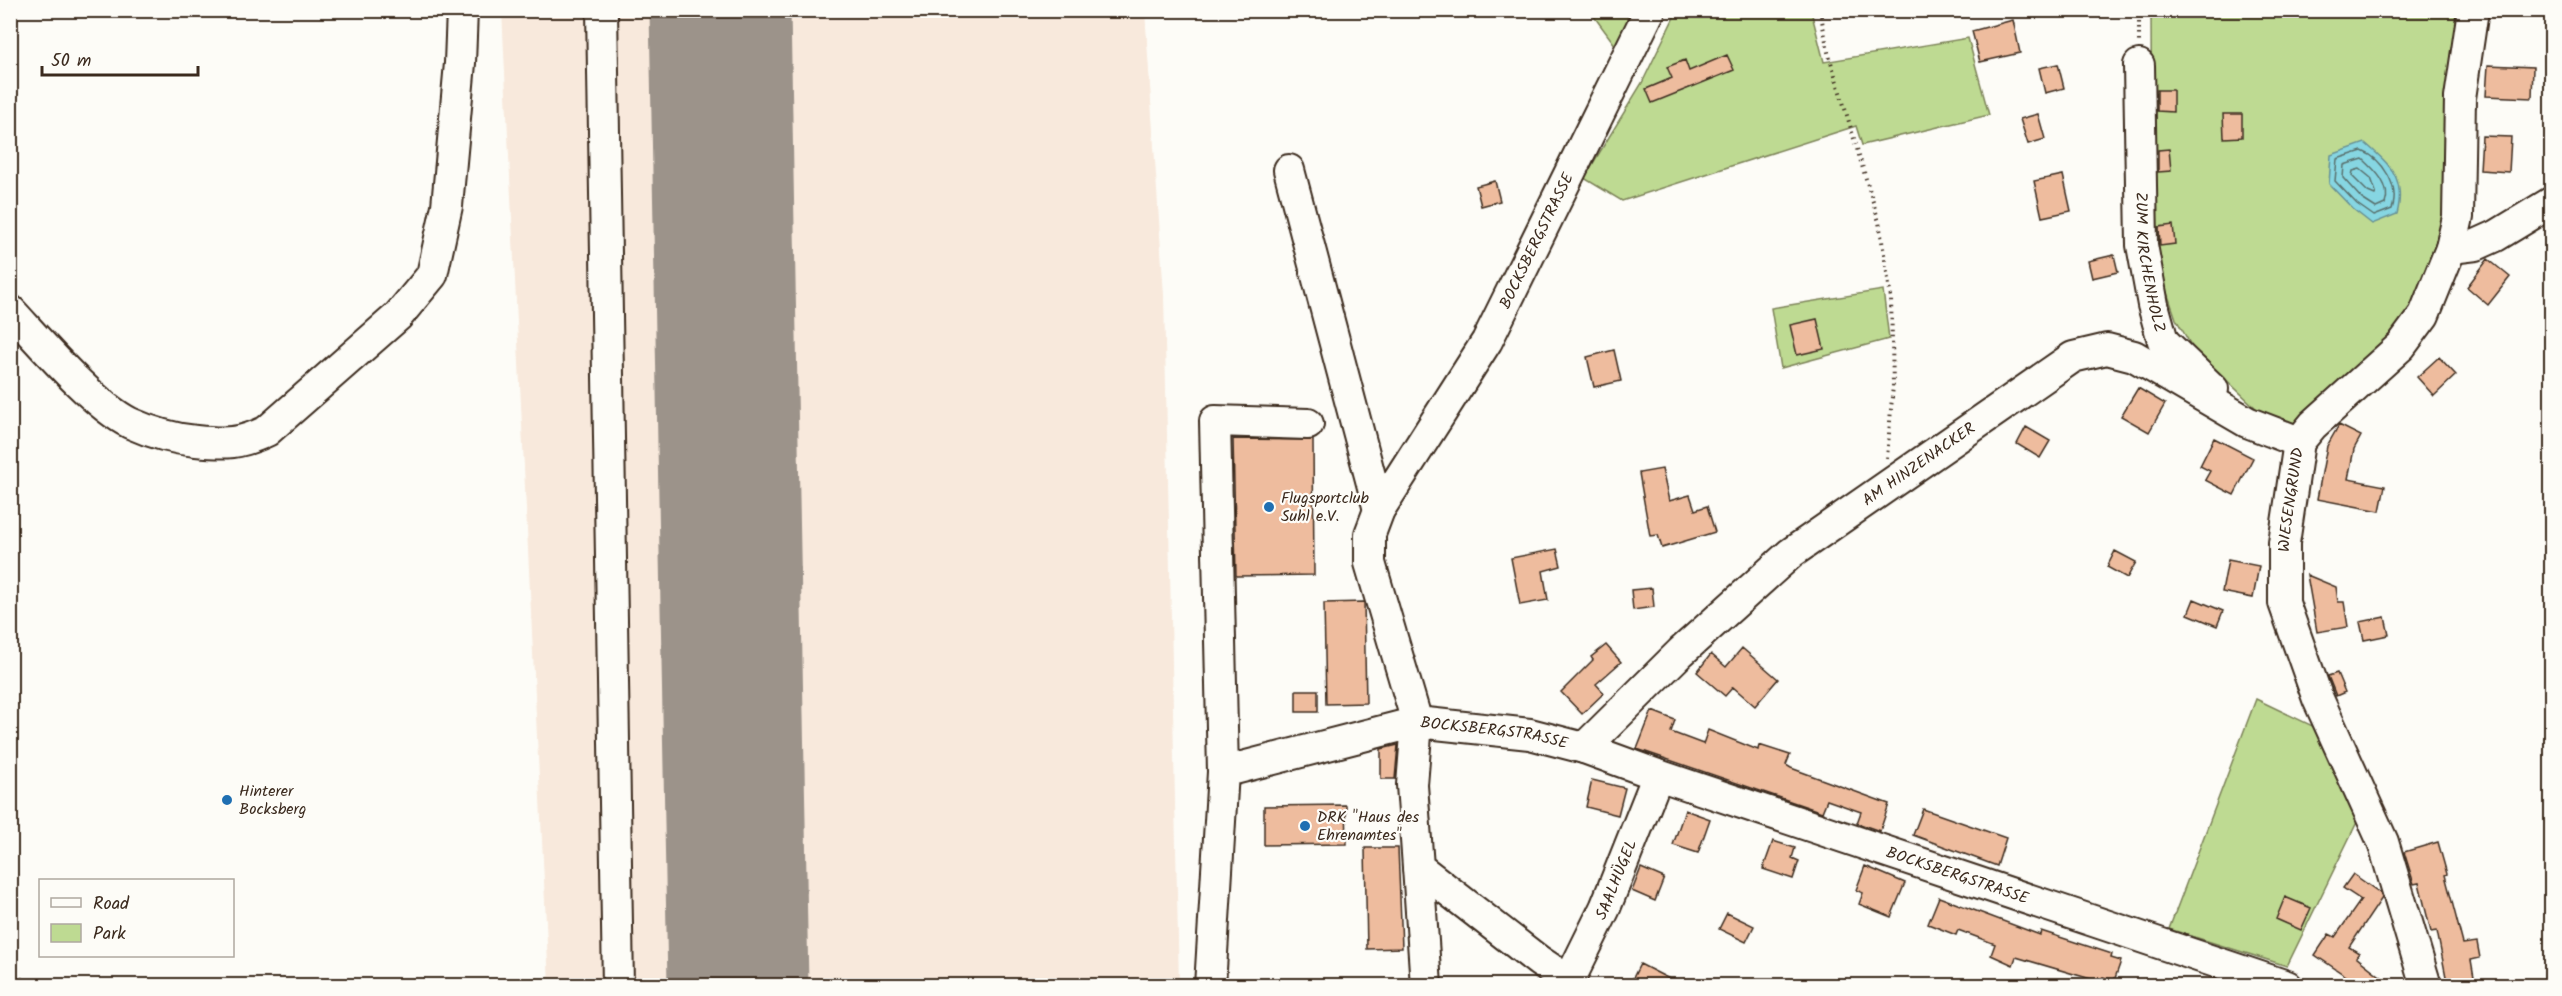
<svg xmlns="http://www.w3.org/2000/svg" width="2562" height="996" font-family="Kalam,sans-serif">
  <rect width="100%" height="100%" fill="#fdfcf7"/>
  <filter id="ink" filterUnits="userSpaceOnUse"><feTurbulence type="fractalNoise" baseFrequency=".0167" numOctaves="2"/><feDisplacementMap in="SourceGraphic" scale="12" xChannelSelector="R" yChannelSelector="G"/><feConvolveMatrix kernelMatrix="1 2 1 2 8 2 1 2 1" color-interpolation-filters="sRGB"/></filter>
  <g filter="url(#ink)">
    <path fill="#f8e9dc" d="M502,11H1145L1164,295L1179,985H549Z"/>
    <path fill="#beda92" stroke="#7c8258" stroke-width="1.5" d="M1590,11H1633L1618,49Z
      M1677,11H1811L1824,62L1968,38L1989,115L1862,145L1856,126L1622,201L1584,178L1642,83Z
      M2151,11H2464L2449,215L2437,266L2393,339L2294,423L2259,411L2192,347L2176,319L2160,272L2152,217Z
      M1883,290L1889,339L1781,368L1771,308Z
      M2256,699L2321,730L2359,818L2287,966L2169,929Z"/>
    <path fill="#86d6e2" stroke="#689194" stroke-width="1.5" d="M2365,143C2390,165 2406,178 2397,214L2372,224L2353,209L2329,184L2331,155Z"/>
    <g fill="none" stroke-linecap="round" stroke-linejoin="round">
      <path stroke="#596f6c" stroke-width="1.5" d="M2362,151C2383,159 2400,187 2392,209L2374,216L2357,204L2335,181L2337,159Z
        M2363,159C2375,170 2392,186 2385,204L2376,208L2362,199L2343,178L2344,165Z
        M2360,169L2371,178L2376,192L2375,195L2368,192L2352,176L2353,171Z"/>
      <path stroke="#9c938a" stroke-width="141" d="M720,10L738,986"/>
    </g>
    <path fill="#eebc9e" stroke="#3b2a1e" stroke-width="1.5" d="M2013,20L2020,53L1980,62L1972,31Z
      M1727,55L1734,70L1652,103L1646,89L1672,78L1667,67L1685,60L1689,71Z
      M2058,64L2064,88L2045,93L2039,68Z
      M2488,65L2533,67L2532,98L2486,96Z
      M2157,90H2173V112L2157,111Z
      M2038,114L2045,139L2028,144L2020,119Z
      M2223,114H2242V137L2224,138Z
      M2482,136L2511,137L2509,172L2480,170Z
      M2169,149L2171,171L2158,172V150Z
      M2063,175L2071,211L2042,217L2034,181Z
      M1495,181L1500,201L1481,206L1476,186Z
      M2173,225L2175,244L2160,246L2159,227Z
      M2114,255L2118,272L2092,278L2088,261Z
      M2488,259L2510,277L2488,305L2467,287Z
      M1817,319L1824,349L1797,355L1790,325Z
      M1614,350L1621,381L1594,387L1587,357Z
      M2439,357L2456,375L2434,396L2417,377Z
      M2138,388L2165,404L2149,432L2121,416Z
      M2339,425L2361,436L2354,449L2348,479L2385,486L2380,511L2317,499L2327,446Z
      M2026,427L2050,441L2040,458L2017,444Z
      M2214,438L2253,458L2234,495L2205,480L2210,471L2200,466Z
      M1233,439L1313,440L1314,575L1236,576Z
      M1662,469L1669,501L1690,495L1695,510L1707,506L1715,532L1662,548L1658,535L1650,536L1639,473Z
      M1557,549L1561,566L1543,571L1548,600L1520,605L1511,558Z
      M2115,551L2136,562L2127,578L2107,567Z
      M2228,560L2259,566L2253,598L2222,592Z
      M2307,575L2336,587L2338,602H2344L2348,627L2317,632Z
      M1652,588L1654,607L1633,610L1631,590Z
      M2194,599L2223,611L2217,626L2188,614Z
      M1364,602L1366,703L1326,704L1324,603Z
      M2385,617L2389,635L2364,640L2360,622Z
      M1606,645L1621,662L1596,684L1604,693L1582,714L1561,692L1593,660L1591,657Z
      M1742,648L1778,679L1755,706L1733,687L1725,696L1697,672L1711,654L1726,667Z
      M2337,673L2345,692L2336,696L2328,676Z
      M1296,690H1318V712H1296Z
      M1652,711L1675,720L1671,732L1703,744L1708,730L1758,750L1759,745L1790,755L1786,765L1791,768L1889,804L1880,831L1857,823L1861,812L1827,800L1822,812L1637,749Z
      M1398,745L1395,779H1381V749Z
      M1592,780L1625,788L1618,815L1586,807Z
      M1346,805L1347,844L1264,845V806Z
      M1923,809L2006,838L1997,866L1913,835Z
      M1685,810L1710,819L1698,853L1673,845Z
      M1773,841L1795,848L1792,858L1799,861L1793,879L1763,869Z
      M2438,842L2447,874L2445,875L2463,944L2477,942L2480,958L2471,960L2474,977L2447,982L2437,931L2431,932L2419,883L2414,884L2404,852Z
      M1365,848H1398L1402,948L1367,949Z
      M1865,866L1905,883L1891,917L1859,904L1863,893L1856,890Z
      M1641,868L1664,878L1655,901L1632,891Z
      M2353,874L2380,893L2382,898L2349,947L2359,953L2356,957L2393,986H2361L2315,955L2329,934L2335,937L2361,900L2343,888Z
      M1939,897L2040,935L2041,931L2112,954L2111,958L2121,961L2114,981L2103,977L2101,982L2016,957L2013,965L1991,955L1995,944L1958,930L1956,935L1928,924Z
      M2285,897L2311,908L2301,930L2276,919Z
      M1727,913L1754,926L1746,942L1719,929Z
      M1640,964L1683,986H1643L1632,980Z"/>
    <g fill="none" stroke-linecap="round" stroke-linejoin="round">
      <g stroke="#3b2a1e" stroke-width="34">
        <g id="minor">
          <path d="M602,10L618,986"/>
          <path id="s1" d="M1650,10L1487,341L1379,510L1370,534V563L1417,722L1530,734L1584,748L1658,775L2287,986"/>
          <path id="s2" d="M2139,65L2142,245L2153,305L2163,341L2213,389"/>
          <path d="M1289,170L1379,510"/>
          <path d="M2451,248L2476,245L2496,236L2552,202"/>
          <path d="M10,310C39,341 93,405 130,423C150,432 175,439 196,441C226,444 240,444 267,431L398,316L432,275L447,206L460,63L462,10"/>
          <path d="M1308,424L1215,421L1223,772L1417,722L1412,785L1418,867L1539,961L1569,981V986"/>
          <path id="s3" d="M1584,748L1681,652L1791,553L2073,357L2107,349L2134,356L2247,422L2299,442"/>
          <path d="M1418,867L1426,986"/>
          <path id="s4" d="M1569,981L1605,908L1658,775"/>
          <path d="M1210,986L1223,772"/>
          <path id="s5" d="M2426,986L2383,842L2318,699L2284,603V543L2299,442L2313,425L2401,346L2424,315L2451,248L2458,217L2460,98L2473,10"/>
        </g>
      </g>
      <path stroke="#3b2a1e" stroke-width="4" stroke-dasharray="1.5 4.5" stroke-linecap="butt" d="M1820,10L1828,52L1879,222L1891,298L1893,385L1887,458
        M2139,10V43
        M10,973L35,986"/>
      <use href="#minor" stroke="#fdfcf7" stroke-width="30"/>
    </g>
  </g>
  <g fill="#1f6fb2" stroke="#fdfcf7" stroke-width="2">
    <circle cx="1269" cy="507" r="6"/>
    <circle cx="227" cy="800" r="6"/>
    <circle cx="1305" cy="826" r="6"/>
  </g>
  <g text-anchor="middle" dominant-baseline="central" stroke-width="4.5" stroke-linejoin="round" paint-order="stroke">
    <g font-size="16" fill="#3b2a1e" stroke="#fdfcf7">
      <text transform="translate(1537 241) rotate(-64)">BOCKSBERGSTRASSE</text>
      <text stroke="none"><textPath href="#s2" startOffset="198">ZUM KIRCHENHOLZ</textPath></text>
      <text stroke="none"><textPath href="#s3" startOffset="440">AM HINZENACKER</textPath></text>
      <text stroke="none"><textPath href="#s5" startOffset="513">WIESENGRUND</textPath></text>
      <text stroke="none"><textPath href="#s1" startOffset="868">BOCKSBERGSTRASSE</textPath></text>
      <text stroke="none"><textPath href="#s1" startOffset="1354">BOCKSBERGSTRASSE</textPath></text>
      <text stroke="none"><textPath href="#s4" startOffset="112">SAALHÜGEL</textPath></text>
    </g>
    <g font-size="16" fill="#3b2a1e" stroke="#fdfcf7" text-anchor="start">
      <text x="1281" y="498">Flugsportclub<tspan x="1281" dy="18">Suhl e.V.</tspan></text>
      <text x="239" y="791">Hinterer<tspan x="239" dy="18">Bocksberg</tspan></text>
      <text x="1317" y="817">DRK "Haus des<tspan x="1317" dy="18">Ehrenamtes"</tspan></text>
    </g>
  </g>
  <rect width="2562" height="996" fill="none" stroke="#fdfcf7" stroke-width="36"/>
  <rect x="18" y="18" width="2526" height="960" fill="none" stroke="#3b2a1e" stroke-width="2" filter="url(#ink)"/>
  <rect x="39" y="879" width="195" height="78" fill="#fdfcf7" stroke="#afa8a0" stroke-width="1.5"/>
  <rect x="51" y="898" width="30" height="9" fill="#fdfcf7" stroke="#afa8a0" stroke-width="1.5"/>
  <text x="93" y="909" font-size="18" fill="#3b2a1e">Road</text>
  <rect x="51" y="924" width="30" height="18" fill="#beda92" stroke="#afa8a0" stroke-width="1.5"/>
  <text x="93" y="939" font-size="18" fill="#3b2a1e">Park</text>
  <path d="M42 66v9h156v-9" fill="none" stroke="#3b2a1e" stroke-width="3"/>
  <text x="51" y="66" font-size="18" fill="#3b2a1e" stroke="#fdfcf7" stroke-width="4.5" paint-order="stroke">50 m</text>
</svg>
